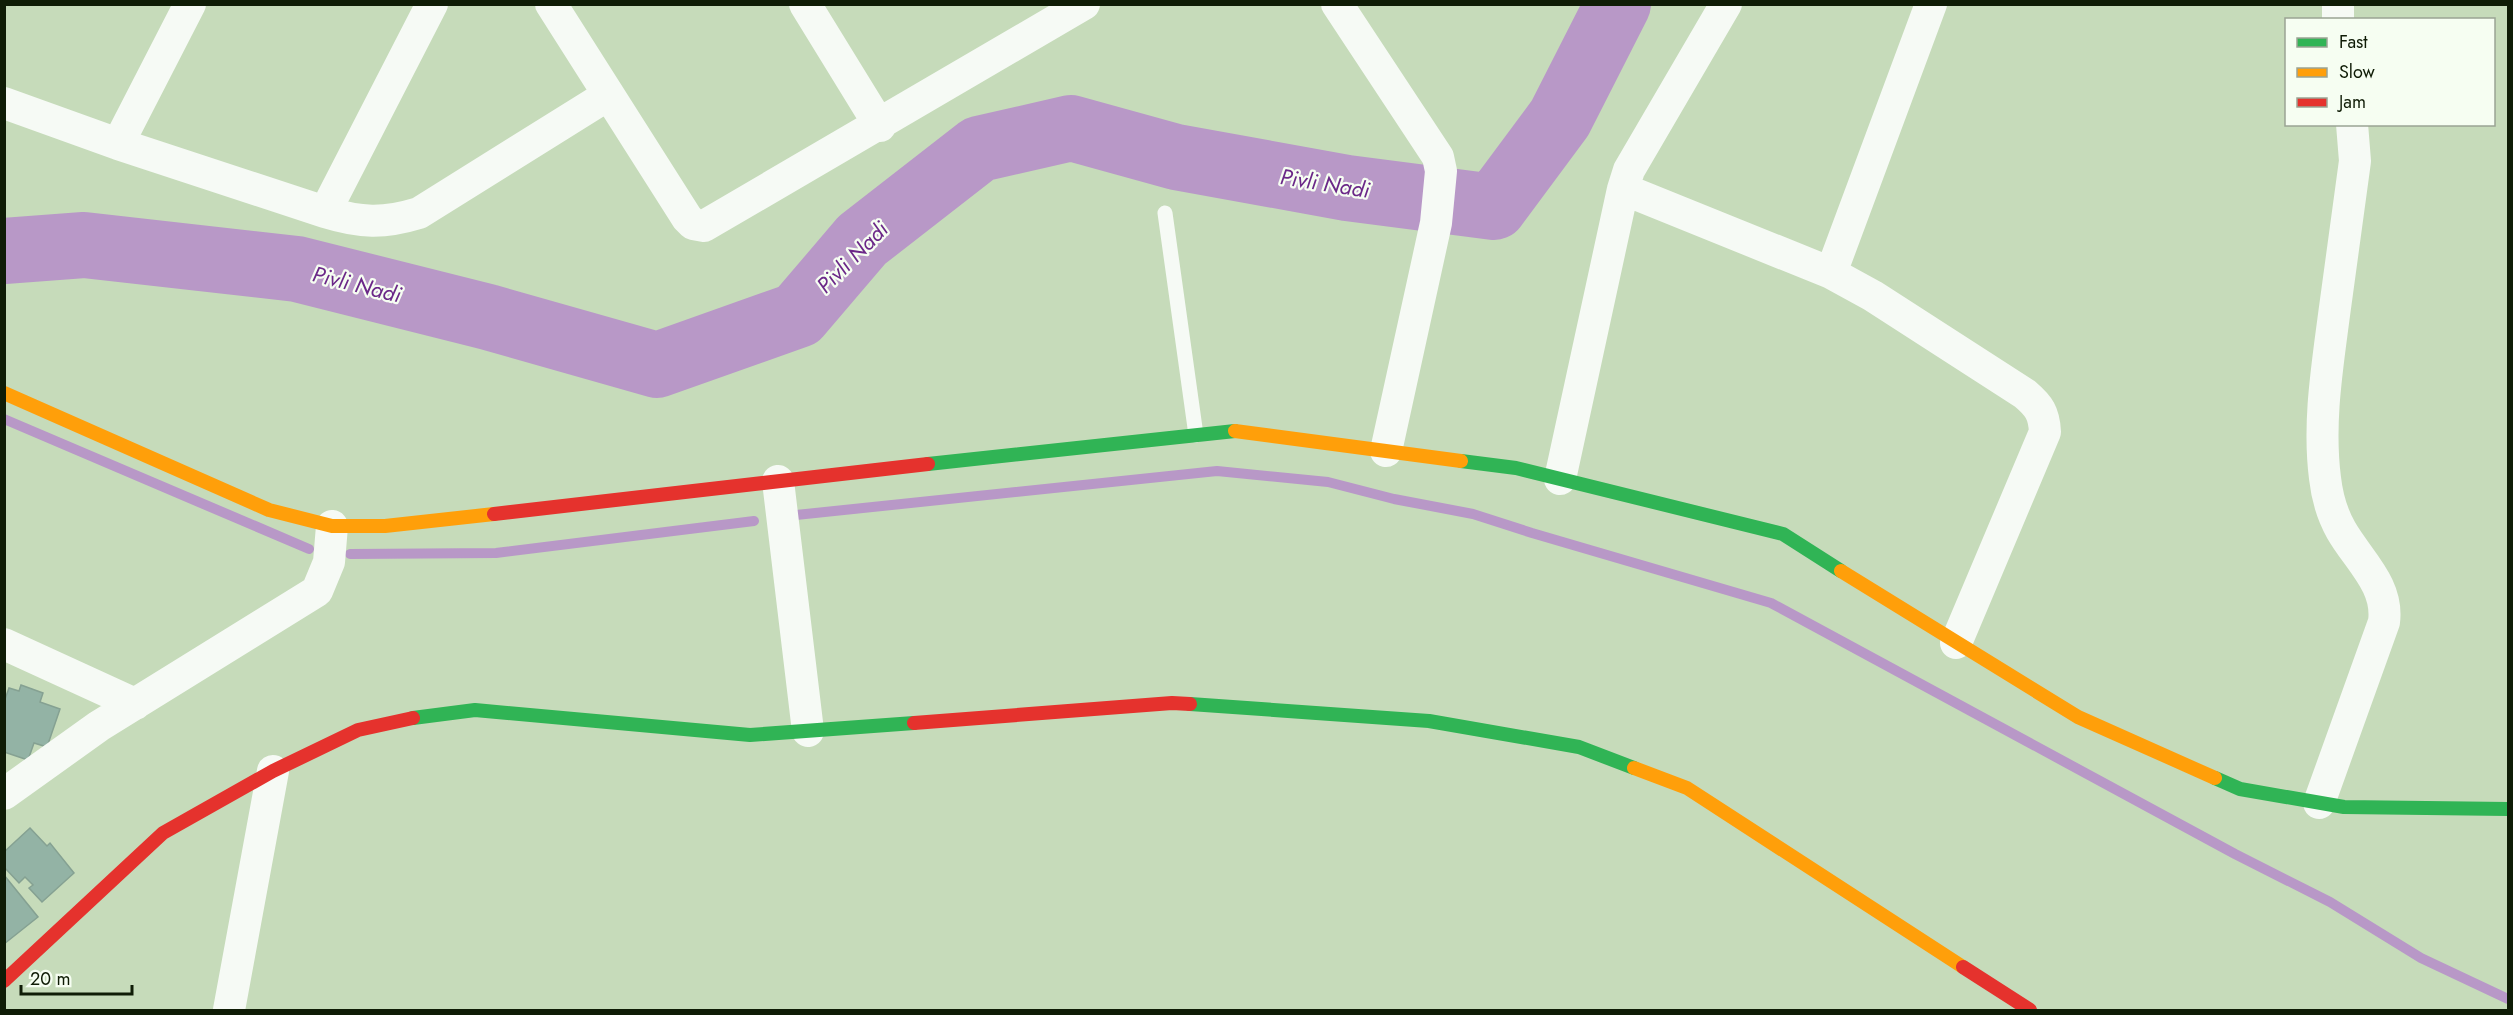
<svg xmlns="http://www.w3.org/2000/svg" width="2513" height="1015" font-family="Jost,sans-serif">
  <rect width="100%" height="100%" fill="#c6dbba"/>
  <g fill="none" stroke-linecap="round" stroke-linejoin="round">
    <path stroke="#b898c7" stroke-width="10" d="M4,419L309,549
      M796,515L1217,471L1328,482L1394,499L1473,514L1532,533L1771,603L2235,854L2330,902L2421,958L2508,999
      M350,554L496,553L754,521"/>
    <path stroke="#b898c7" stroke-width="66" d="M4,251L84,245L297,269L488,317L657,365L798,315L862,240L979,149L1071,128L1176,157L1347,188L1494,207L1560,118L1618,4"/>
  </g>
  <path fill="#93b3a5" stroke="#85a192" stroke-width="1.5" d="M21,685L43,693L40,702L60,709L47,747L34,743L28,760L4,752V702L9,688L19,691Z
    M30,828L47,846L50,843L74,873L42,902L29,888L33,885L25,877L19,883L4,867V852Z
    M4,875L38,917L4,944Z"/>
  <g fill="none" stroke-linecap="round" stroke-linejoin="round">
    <path stroke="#f6faf5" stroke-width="15" d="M1165,213L1196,435"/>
    <path stroke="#f6faf5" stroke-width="32" d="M551,4L687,218L693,224L704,226L1084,4
      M805,4L880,126
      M1337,4L1438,157L1441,171L1436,223L1386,451
      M2338,20V4
      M4,103L118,144L325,212C361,223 383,224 419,213L608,95
      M118,144L190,4
      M1623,189L1831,273L1873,296L2025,394C2039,406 2044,413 2045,432L1956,643
      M325,212L432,4
      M1831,273L1931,4
      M1560,479L1623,189L1629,170L1726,4
      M778,481L808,731
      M4,644L135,704
      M4,794L99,726L317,591L329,562L332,526
      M2319,803L2384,622C2389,585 2358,560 2341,530C2332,514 2327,496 2325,478C2318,423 2327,369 2334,315C2341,263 2348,212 2355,161L2352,124
      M229,1010L273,771"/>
    <path stroke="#30b455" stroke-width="14" d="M1461,461L1516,468L1783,534L1841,571
      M928,464L1235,431
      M1190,704L1429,721L1579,747L1634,768
      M413,718L475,710L750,735L914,723
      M2215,778L2240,789L2344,807L2508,809"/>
    <path stroke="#ff9f0a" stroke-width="14" d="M4,393L269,510L332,526H385L494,514
      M1235,431L1461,461
      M1841,571L2078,717L2215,778
      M1634,768L1687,788L1963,967"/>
    <path stroke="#e5322d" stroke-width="14" d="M494,514L928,464
      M914,723L1172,703L1190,704
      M1963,967L2030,1010
      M4,981L163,833L273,771L358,730L413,718"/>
  </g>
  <g text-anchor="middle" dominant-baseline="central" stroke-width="4.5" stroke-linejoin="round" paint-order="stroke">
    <g font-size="22" font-style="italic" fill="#6b2888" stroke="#f6fef2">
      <text transform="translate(1325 183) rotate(9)">Pivli Nadi</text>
      <text transform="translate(852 257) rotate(-45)">Pivli Nadi</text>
      <text transform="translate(357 284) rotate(14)">Pivli Nadi</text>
    </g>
  </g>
  <rect width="2513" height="1015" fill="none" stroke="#0f1c06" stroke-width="12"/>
  <rect x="2285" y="18" width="210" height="108" fill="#f6fef2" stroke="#9aa494" stroke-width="1.5"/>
  <rect x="2297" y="38" width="30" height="9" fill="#30b455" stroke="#9aa494" stroke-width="1.5"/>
  <text x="2339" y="48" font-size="18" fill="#0f1c06">Fast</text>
  <rect x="2297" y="68" width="30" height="9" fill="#ff9f0a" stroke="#9aa494" stroke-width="1.5"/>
  <text x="2339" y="78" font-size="18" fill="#0f1c06">Slow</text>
  <rect x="2297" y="98" width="30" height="9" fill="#e5322d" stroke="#9aa494" stroke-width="1.5"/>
  <text x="2339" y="108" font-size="18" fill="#0f1c06">Jam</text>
  <path d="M21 985v9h111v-9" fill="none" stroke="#0f1c06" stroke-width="3"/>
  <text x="30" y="985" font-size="18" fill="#0f1c06" stroke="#f6fef2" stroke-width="4.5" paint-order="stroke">20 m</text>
</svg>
